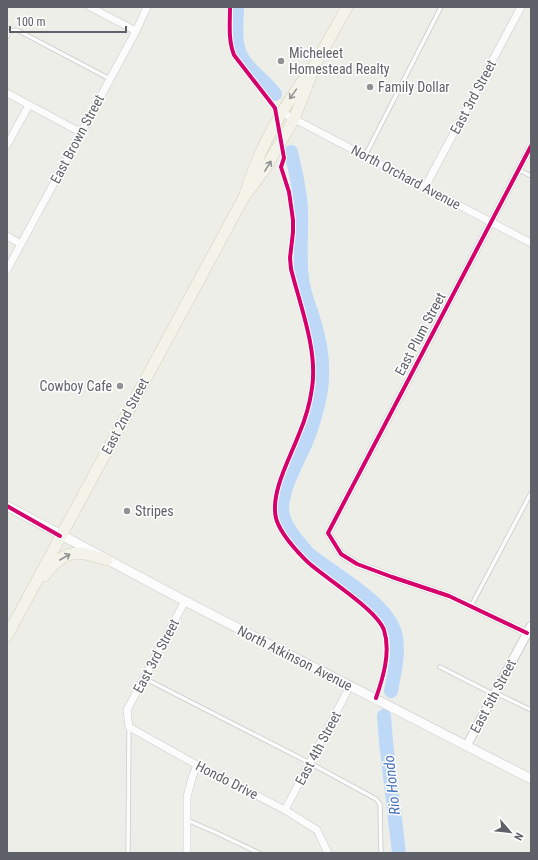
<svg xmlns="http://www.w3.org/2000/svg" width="538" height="860" font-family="'Roboto Condensed',sans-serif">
  <rect width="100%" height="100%" fill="#eeeee9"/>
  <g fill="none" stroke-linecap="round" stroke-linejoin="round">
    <path stroke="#bed9f8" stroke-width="14" d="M237,7C237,21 234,37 239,51C245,68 265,80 275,94
      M291,152C295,170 300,189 301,208C302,231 299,255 302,278C303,292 310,307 314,321C321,343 324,367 321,390C318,409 312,428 305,445C297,462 281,492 282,510C284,527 298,542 309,554C334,575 390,603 396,637C399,655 394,674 391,691
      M384,716L386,742L399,853"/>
    <g stroke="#cacaca" stroke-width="5">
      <path id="service" d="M7,37L10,31L17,30L110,79
        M365,156L441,7
        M519,170L531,176
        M471,606L531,493
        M440,667L493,694
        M144,678L310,763L376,799L380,804L381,853
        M496,693L531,710
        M187,820L217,833L259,853
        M128,853L129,727"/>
    </g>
    <g stroke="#cacaca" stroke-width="8">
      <path id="minor" d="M90,7L136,31
        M7,93L80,132
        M281,112L531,243
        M7,145L29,105
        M425,187L521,7
        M7,236L21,244
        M7,270L136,31L147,7
        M185,601L127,710L129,727L197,765L285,810L317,830L328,853
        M527,633L449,596L392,577L357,564L341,554L328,533L531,146
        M285,810L350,686
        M187,853V797L192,778L197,765"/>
    </g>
    <g stroke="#cacaca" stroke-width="10">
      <path id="tertiary" d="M467,745L531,626"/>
    </g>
    <g stroke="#cbcbcb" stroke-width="10">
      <path id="secondary" d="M7,506L185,601L531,779"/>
    </g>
    <g stroke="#d5d0b8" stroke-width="12">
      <path id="primary" d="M247,193L265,169L294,119L316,63L347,7
        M44,576C66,548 75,550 107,560
        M7,636L244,197C260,145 283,106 316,63"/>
    </g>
    <use href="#service" stroke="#fcfcfc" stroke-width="3.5"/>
    <use href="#minor" stroke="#fcfcfc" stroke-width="7"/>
    <use href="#tertiary" stroke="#fcfcfc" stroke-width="8"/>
    <use href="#secondary" stroke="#fcfcfc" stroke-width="9"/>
    <use href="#primary" stroke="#f4f3e9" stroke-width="11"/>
    <g stroke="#fff" stroke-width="6">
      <path id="cycleway" d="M230,7C230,23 228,40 234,55L275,108L284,158L281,167L289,192L293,220V232L290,258L291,269C300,305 318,351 312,388C310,403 305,420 299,434C290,458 270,493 276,518C279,530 289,542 297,551C301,555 305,560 310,564C327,579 377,610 384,630C391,652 383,678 376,698
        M7,506L60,536
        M527,633L449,596L392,577L357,564L341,554L328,533L531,146"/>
    </g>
    <use href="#cycleway" stroke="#d6006c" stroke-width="4"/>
  </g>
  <defs><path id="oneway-shaft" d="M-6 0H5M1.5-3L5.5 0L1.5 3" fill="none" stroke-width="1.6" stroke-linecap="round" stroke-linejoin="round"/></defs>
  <g stroke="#929494">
    <use href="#oneway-shaft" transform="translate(293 94) rotate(125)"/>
    <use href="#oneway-shaft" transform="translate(268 166) rotate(-58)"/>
    <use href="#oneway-shaft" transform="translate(65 557) rotate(-30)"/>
  </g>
  <g fill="#909294" stroke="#fff" stroke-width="1.5">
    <circle cx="281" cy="61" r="4"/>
    <circle cx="370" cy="87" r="4"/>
    <circle cx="120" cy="386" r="4"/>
    <circle cx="127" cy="511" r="4"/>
  </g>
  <g text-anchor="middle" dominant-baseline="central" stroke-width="3" stroke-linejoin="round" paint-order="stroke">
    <g font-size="14" fill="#5e6167" stroke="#fff" text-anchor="start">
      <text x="289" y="53">Micheleet<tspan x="289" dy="16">Homestead Realty</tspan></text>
      <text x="378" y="87">Family Dollar</text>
      <text x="112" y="386" text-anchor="end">Cowboy Cafe</text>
      <text x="135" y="511">Stripes</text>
    </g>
    <g font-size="14" fill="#5e6167" stroke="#fff">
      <text transform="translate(473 97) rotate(-62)">East 3rd Street</text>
      <text transform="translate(77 139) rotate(-62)">East Brown Street</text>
      <text transform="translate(406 177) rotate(28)">North Orchard Avenue</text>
      <text transform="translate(420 334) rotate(-62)">East Plum Street</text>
      <text transform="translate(125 416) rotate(-62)">East 2nd Street</text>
      <text transform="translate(156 656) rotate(-62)">East 3rd Street</text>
      <text transform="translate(295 658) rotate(27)">North Atkinson Avenue</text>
      <text transform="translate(493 696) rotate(-62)">East 5th Street</text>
      <text transform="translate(318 748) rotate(-62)">East 4th Street</text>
      <text transform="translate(227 780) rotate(27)">Hondo Drive</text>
    </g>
    <g font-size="15" font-style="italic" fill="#4873b9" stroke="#fff">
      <text transform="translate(392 785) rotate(-96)">Rio Hondo</text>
    </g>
  </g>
  <rect width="538" height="860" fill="none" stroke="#5e6167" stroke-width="16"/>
  <g transform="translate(510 832) rotate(118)" stroke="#ffffff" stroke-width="3" paint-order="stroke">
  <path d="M0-3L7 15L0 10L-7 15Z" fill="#5e6167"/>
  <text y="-6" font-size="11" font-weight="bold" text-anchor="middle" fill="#5e6167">N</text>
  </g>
  <path d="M10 26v6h116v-6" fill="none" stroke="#5e6167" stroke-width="2"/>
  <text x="16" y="26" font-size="12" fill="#5e6167" stroke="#ffffff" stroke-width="3" paint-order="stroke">100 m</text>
</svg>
